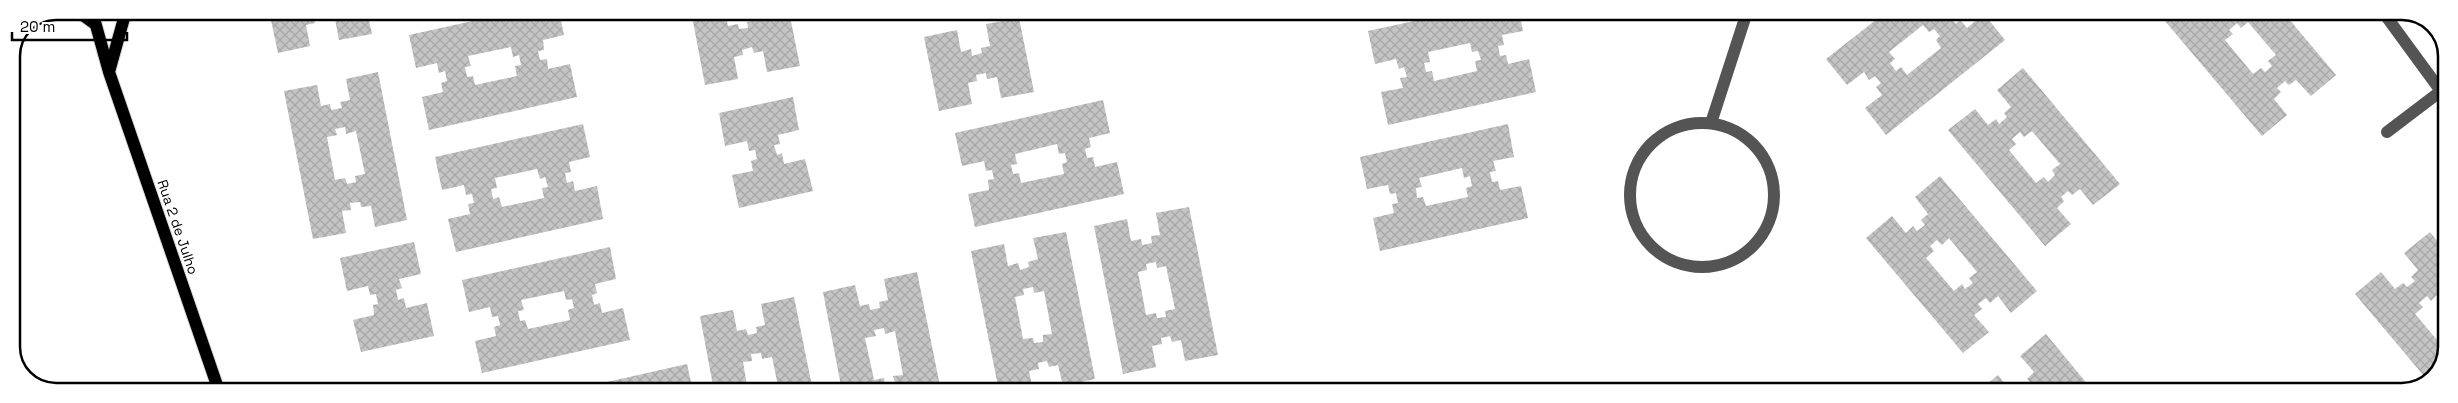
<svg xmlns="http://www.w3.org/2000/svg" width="2458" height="403" font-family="'Space Grotesk',sans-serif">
  <defs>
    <pattern id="building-cross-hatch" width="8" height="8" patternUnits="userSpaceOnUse" patternTransform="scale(1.25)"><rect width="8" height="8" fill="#c4c4c4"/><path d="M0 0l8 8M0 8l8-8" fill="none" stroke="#a7a7a7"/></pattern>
  </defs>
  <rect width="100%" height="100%" fill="#fff"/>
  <path fill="url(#building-cross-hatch)" fill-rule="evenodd" d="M269,11H367L372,34L339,40L335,19L325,21L324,15L315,17V23L306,25L310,46L278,53Z
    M518,11H559L564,35L543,40L544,50L538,51L540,60L547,59L548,69L570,64L577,97L429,130L422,97L443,92L441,83L447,81L445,71L439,73L437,63L416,68L409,35ZM511,47L513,57L519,55L521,65L515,66L517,76L475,85L473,76L467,77L465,67L471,66L468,56Z
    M691,11H725L728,26L738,24L739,29L748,28L747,22L757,20L755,11H789L800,66L767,72L763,51L754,53L752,47L742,50L743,55L734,57L738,79L705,85Z
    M1270,11H1312V12L1272,21Z
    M1456,12H1519L1523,31L1502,35L1504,45L1498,46L1500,56L1506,55L1508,64L1529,59L1536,92L1388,125L1381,92L1403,88L1400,78L1407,77L1404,67L1399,69L1396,59L1375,64L1368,31ZM1470,43L1472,52L1478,51L1481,60L1475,61L1477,71L1434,81L1432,71L1426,72L1424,63L1430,62L1428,52Z
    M1886,12H1955L1949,16L1956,24L1960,20L1967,28L1984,14L2005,40L1886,135L1865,108L1882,95L1876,87L1881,83L1875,76L1869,80L1864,72L1847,85L1826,59ZM1923,25L1929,32L1934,29L1940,36L1936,40L1941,48L1907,75L1901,67L1896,71L1890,63L1895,59L1889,52Z
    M2176,12H2201L2205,16L2210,12L2216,15L2220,12H2283L2336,75L2311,96L2296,80L2289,85L2285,81L2277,88L2281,92L2274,99L2287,115L2262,136L2165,21ZM2248,22L2276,55L2268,61L2272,66L2265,72L2261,68L2253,74L2225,40L2233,34L2229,30L2237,23L2241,28Z
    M1019,18L1034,92L1001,98L997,77L987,79L986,73L976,75L977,81L968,83L972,104L939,111L924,37L957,30L961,52L971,49L972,56L982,53L981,48L990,46L986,24Z
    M2023,68L2120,184L2093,205L2080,189L2072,195L2068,191L2061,197L2064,201L2057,208L2071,224L2045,246L1948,130L1975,109L1988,125L1996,119L1999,124L2007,117L2004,113L2011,107L1997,90ZM2032,131L2060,164L2052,170L2055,175L2048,182L2044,177L2036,183L2009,150L2016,144L2012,139L2020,132L2024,137Z
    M378,72L407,220L375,227L371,206L361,207L360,202L350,203L351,210L342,211L346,233L313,239L284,91L317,85L321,106L330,104L331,110L342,108L340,102L350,100L346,79ZM345,127L346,134L356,131L365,174L355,176L356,182L347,184L345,178L335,180L327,137L337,135L335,129Z
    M793,97L799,130L778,135L780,144L774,145L777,155L782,153L784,164L805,159L813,191L739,208L732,175L753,171L751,161L757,159L755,150L749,151L747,141L725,146L719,113Z
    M1103,100L1110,133L1089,138L1091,147L1085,149L1087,158L1093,157L1095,167L1117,162L1124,194L975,227L968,194L989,190L988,180L994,179L992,170L986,171L984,161L962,166L955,133ZM1057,144L1059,154L1065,153L1067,162L1062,164L1064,174L1021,183L1019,173L1013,174L1011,165L1017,164L1015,154Z
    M583,124L590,157L569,162L571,172L565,173L567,183L573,181L575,191L597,186L603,219L456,252L448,219L470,214L468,204L474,203L472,194L466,195L464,185L442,190L435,157ZM537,169L540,179L545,177L548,187L542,188L544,198L502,207L499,197L493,199L491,189L497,188L495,178Z
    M1508,124L1514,157L1493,161L1496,171L1490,172L1492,182L1498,181L1500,190L1521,186L1528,218L1380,251L1373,218L1394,213L1392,204L1398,203L1396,193L1390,194L1388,185L1367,189L1360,157ZM1462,168L1464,178L1470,176L1472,186L1466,188L1468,197L1426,206L1423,197L1417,198L1416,188L1422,187L1419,178Z
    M1940,176L2037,291L2011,313L1998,296L1990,303L1986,298L1978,304L1982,309L1974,315L1989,332L1963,353L1866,238L1892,216L1906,233L1913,226L1917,231L1925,225L1921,220L1928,214L1915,197ZM1949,238L1977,272L1969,278L1973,283L1965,289L1962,284L1954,291L1926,258L1934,251L1930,246L1937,240L1942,245Z
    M1189,207L1218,355L1185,361L1181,340L1172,342L1170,336L1161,338L1162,344L1152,346L1156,367L1123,374L1094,226L1127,219L1131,241L1141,239L1142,245L1152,243L1151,236L1160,235L1156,213ZM1156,262L1157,268L1166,266L1175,309L1165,311L1166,317L1157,318L1156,313L1146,315L1138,272L1147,270L1146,264Z
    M1066,232L1095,379L1063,386L1058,365L1049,367L1047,361L1038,363L1039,369L1029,371L1033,392L999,391L971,251L1004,244L1008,266L1018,263L1020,270L1029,267L1028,262L1038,259L1033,238ZM1033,287L1034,293L1044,291L1052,334L1043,335V342L1034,343L1033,338L1023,339L1015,297L1024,295L1023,289Z
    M2430,232L2446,252V304L2438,294L2431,301L2427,296L2419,303L2423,307L2415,314L2443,347L2446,345V353L2431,381L2429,382L2355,294L2381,272L2395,289L2403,283L2407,287L2415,281L2411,277L2418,270L2404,253Z
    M414,242L421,274L399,279L402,288L396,290L398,300L404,298L406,308L427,303L434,336L361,352L353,320L374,315L373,305L378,304L376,294L370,295L368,286L347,291L340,258Z
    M610,247L616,279L595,284L597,293L592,295L594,305L600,303L602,313L623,308L630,340L482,373L475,341L496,336L494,327L500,325L498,316L492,317L490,307L469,312L462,280ZM564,291L566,300L572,299L574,308L568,310L570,320L528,329L525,320L520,321L518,311L524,310L521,300Z
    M917,272L941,391H842L823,292L855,285L860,306L869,304L870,310L880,308L879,302L888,300L884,279ZM884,328L885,334L895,331L903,375L893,376L895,382L885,384L884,378L874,380L865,338L876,336L874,330Z
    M794,297L813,391H779L772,357L762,359L761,353L751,354L752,361L743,362L748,391H714L700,316L733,310L737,331L746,329L748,335L757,333L756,327L765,325L761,304Z
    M2046,334L2094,392H1977L1998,375L2011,392L2019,385L2023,390L2031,383L2027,379L2034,372L2020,356Z
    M687,364L693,391H567Z
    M2257,383L2265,392H2246Z"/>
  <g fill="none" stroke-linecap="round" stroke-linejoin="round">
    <g stroke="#dbdbdb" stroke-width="14">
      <path id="major" d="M77,11L95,24
        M92,11L109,72L219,391
        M109,72L126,11"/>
    </g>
    <path stroke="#545454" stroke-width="12" d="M2383,12L2446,98
      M1630 195a72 72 0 1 1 144 0a72 72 0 1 1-144 0Z
      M1711,123L1747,12
      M2387,132L2441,91"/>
    <use href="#major" stroke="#000" stroke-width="12"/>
  </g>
  <g text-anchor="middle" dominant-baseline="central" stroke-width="4" stroke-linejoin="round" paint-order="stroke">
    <g font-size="14" fill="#000" stroke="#fff">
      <text transform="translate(178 227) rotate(71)">Rua 2 de Julho</text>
    </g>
  </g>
  <path d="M0 0H2458V403H0ZM56 20H2402A36 36 0 0 1 2438 56V347A36 36 0 0 1 2402 383H56A36 36 0 0 1 20 347V56A36 36 0 0 1 56 20Z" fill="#fff" fill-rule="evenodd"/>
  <path fill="none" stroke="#000" stroke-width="2.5" d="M56 20H2402A36 36 0 0 1 2438 56V347A36 36 0 0 1 2402 383H56A36 36 0 0 1 20 347V56A36 36 0 0 1 56 20Z"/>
  <path d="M12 32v8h115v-8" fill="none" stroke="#000000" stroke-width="2.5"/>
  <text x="20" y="32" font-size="15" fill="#000000" stroke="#ffffff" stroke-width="4" paint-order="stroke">20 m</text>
</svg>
